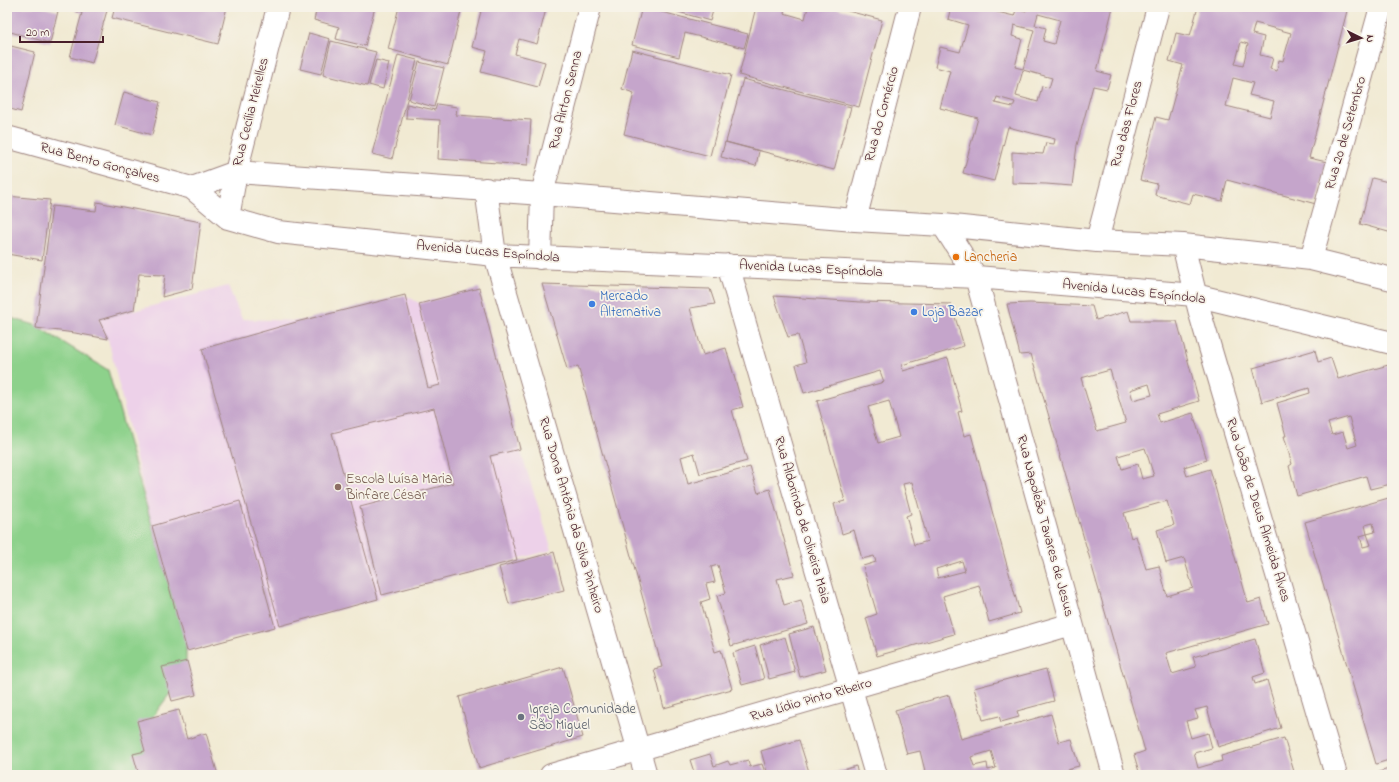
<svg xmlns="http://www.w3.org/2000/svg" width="1399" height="782" font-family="'Indie Flower',sans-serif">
  <rect width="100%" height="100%" fill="#f7f3e8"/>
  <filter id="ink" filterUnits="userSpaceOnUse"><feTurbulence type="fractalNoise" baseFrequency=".025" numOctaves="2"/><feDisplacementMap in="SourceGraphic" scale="8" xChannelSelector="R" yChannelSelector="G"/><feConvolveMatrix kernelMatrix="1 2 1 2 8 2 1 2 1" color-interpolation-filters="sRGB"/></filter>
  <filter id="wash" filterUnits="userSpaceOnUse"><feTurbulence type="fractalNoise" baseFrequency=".012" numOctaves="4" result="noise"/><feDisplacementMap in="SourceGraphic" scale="16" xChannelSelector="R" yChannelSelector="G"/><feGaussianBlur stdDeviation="0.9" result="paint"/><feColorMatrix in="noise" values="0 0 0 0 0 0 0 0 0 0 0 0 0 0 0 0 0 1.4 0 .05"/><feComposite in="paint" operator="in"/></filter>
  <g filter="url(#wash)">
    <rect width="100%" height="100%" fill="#f1ead3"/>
    <path fill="#edd1e9" d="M228,286L242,319L300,321L405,295L419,303L479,288L520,449L552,550L382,595L378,599L187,651L152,526L108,339L99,320Z"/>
    <path fill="#8dd18b" stroke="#6c785b" d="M7,317L35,325L108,370L186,645V672L151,719L158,775H7Z"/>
    <g id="blocks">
      <path fill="#c5a5cb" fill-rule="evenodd" d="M7,7H41L58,11L50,43L7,31Z
        M77,7H108L92,63L70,57L82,13L75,11Z
        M115,7H227L218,44L112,18Z
        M317,7H375L365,46L336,39L339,27L314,20Z
        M399,7H462L448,65L388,49Z
        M482,7H538L546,9L537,44L519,39L515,54L545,62L538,87L481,72L487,51L472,47Z
        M642,7L748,34L744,48L685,33L679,57L632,45Z
        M661,7H714L710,21Z
        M756,7H785L784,13L805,19L808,7H833L882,20L859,107L739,75Z
        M951,7H990L989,10L1014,16L1017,7H1020L1019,9L1026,11L1027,7H1113L1097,71L1111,75L1107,89L1093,86L1077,145L1072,186L1046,184L1012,183V152L1043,154L1046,143L1054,144L1055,139L1008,127L994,181L963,173L978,118L940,108L950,71L935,67L940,47L960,52L968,25L948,19ZM1038,14L1060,20L1054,44L1043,41L1046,28L1035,25ZM1014,25L1034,30L1023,69L1015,67L1022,39L1012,36ZM1023,70L1052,78L1049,88L1042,86L1038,102L1016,96ZM997,97L1015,102L1013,107L995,103Z
        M1198,7H1348L1309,158L1327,162L1316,204L1227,180L1222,201L1193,194L1190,204L1155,195L1157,184L1140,180L1156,117L1168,120L1183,65L1169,61L1176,33L1190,36ZM1255,23L1291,33L1283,61L1279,60L1277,71L1270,69L1273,58L1260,55L1264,37L1252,34ZM1241,42L1248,44L1243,66L1235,64ZM1233,78L1253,83L1249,95L1274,101L1270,117L1226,106Z
        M309,33L330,39L321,74L300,69Z
        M331,41L376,52L367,86L323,75Z
        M7,45L35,52L21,112L7,108Z
        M632,50L731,75L710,156L624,134L634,93L622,89Z
        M398,55L417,60L392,159L372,154Z
        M376,60L389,63L383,89L369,85Z
        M419,62L444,68L434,107L409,100Z
        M743,79L851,107L834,170L726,142Z
        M124,92L160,102L152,135L115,125Z
        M407,104L435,110L437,104L457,107L456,115L531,120L528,165L438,159L440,120L406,118Z
        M725,142L759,151L756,166L721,157Z
        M1372,178L1392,183V233L1360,224Z
        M7,196L50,200L42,260L7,254Z
        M97,202L201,222L192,289L162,297L165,275L139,274L134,310L99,320L108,339L75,333L36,328L52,206L96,211Z
        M542,284L710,289L715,304L690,308L703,355L726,348L743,407L732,410L747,461L700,474L694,453L681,457L688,484L750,467L758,493L770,489L794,575L777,579L784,605L801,600L808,624L731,646L717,596L726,593L718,565L711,567L715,582L706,584L710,599L701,602L715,652L721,650L732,689L664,708L654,669L662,667L578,366L567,369Z
        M479,288L520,449L490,456L517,560L382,595L360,507L453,483L434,408L332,433L378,599L280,626L202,349L300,321L405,295L428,388L440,385L419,304Z
        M774,296L860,302L951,304L964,346L902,365L903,371L948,358L962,411L958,412L964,436L971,434L1020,613L989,622L979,585L943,596L954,634L877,656L866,618L877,614L863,566L876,562L874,556L862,559L854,530L842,534L834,504L845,501L817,401L884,382L880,371L804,393L796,365L806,362L798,335L788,337ZM889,401L899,437L878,443L868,407ZM912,482L928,541L914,545L906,516L911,514L903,484ZM962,561L965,571L938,578L936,569Z
        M1030,303L1092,306L1096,320L1128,311L1131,321H1177L1199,401L1157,414L1160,423L1193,413L1207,460L1184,467L1187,476L1210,469L1248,603L1261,599L1268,624L1166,653L1172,674L1196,667L1193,657L1255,639L1265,673L1253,677L1255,684L1267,680L1281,728L1218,747L1207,707L1195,710L1198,718L1186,721L1191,738L1208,733L1212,748L1194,753L1198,768L1222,761L1221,756L1284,738L1295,775H1140L1134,755L1145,751L1031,354L1020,355L1007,304ZM1110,370L1126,423L1097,431L1081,378ZM1149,384L1152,395L1133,400L1130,390ZM1145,448L1154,476L1142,479L1138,464L1122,469L1118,456ZM1167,501L1174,525L1157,530L1166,563L1184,558L1193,588L1167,596L1159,566L1146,569L1136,536L1131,538L1124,513Z
        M1315,350L1318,362L1331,358L1338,379L1392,364V487L1391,484L1370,489L1366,476L1297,496L1289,466L1292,464L1284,436H1286L1277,403L1310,393L1309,388L1262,402L1253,368ZM1349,417L1357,445L1348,448L1343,432L1332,435L1328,423Z
        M1392,497V669H1391L1392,672V759L1376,764L1305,522ZM1373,523L1375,532L1367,534L1371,545L1363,547L1360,536L1367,534L1365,525Z
        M240,501L275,627L187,651L152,526Z
        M554,552L564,590L509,604L499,567Z
        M814,627L826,670L800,677L789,634Z
        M785,637L795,672L769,679L760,645Z
        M755,646L764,679L742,685L733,653Z
        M187,661L196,695L172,701L162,667Z
        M563,667L583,737L479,768L459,697Z
        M1046,669L1054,701L1017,711L1019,717L1001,722L999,716L983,720L974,688Z
        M949,695L961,739L1051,714L1059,742L1071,739L1079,766L1067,769L1068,775H926L920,751L907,754L895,710ZM991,751L996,768L988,770L987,763L974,766L971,757Z
        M179,710L187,739L206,733L218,775H139L133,754L145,751L137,721Z
        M799,740L810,775H768L761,751Z
        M710,754L714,766L728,761L730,765L748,760L750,767L762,764L766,775H695L690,760Z
        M856,766L858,775H827Z
        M1392,768V775H1369Z"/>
    </g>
  </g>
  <g filter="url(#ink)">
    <use href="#blocks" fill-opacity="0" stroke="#9e847f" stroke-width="1"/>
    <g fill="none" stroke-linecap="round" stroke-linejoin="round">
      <g stroke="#9e847f" stroke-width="24">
        <path id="minor" d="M7,137L192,188L228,218L278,232L495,255L976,277L1195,295L1392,343
          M192,188L236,172L542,194L855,220L943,225L1097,241L1183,245L1311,259L1392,279
          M486,189L495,255L646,775
          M228,218L236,172L278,7
          M855,220L910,7
          M943,225L976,277L1114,775
          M1097,241L1158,7
          M1183,245L1201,317L1336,775
          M540,258L542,194L590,7
          M1311,259L1381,7
          M728,265L876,775
          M551,775L1072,624"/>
      </g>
      <use href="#minor" stroke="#fff" stroke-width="22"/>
    </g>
  </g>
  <circle fill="#e8710a" stroke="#f7f3e8" stroke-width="1.5" cx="956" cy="257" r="4"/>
  <g fill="#3f7fe0" stroke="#f7f3e8" stroke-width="1.5">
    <circle cx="592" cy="304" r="4"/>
    <circle cx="914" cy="312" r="4"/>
  </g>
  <circle fill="#8d6e63" stroke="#f7f3e8" stroke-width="1.5" cx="338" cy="487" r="4"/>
  <circle fill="#6b7280" stroke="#f7f3e8" stroke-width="1.5" cx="521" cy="717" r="4"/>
  <g text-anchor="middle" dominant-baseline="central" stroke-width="3.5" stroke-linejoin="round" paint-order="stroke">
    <g font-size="14" fill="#4a1f2b" stroke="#f7f3e8">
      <text transform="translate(566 100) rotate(-76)">Rua Airton Senna</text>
      <text transform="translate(251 112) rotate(-76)">Rua Cecília Meirelles</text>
      <text transform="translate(882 114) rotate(-75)">Rua do Comércio</text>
      <text transform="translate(1127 124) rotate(-75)">Rua das Flores</text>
      <text transform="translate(1346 133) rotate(-74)">Rua 20 de Setembro</text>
      <text transform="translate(100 163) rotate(15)">Rua Bento Gonçalves</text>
      <text transform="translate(488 252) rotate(5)">Avenida Lucas Espíndola</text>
      <text transform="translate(811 269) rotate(3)">Avenida Lucas Espíndola</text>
      <text transform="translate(1134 292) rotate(6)">Avenida Lucas Espíndola</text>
      <text transform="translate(1258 510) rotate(73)">Rua João de Deus Almeida Alves</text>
      <text transform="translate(571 515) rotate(74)">Rua Dona Antônia da Silva Pinheiro</text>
      <text transform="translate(802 520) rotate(74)">Rua Aldorindo de Oliveira Maia</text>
      <text transform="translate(1045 526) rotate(75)">Rua Napoleão Tavares de Jesus</text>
      <text transform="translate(811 700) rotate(-16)">Rua Lídio Pinto Ribeiro</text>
    </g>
    <g font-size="14" fill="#c56008" stroke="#f7f3e8" text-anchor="start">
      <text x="964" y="257">Lancheria</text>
    </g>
    <g font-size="14" fill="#366cbe" stroke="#f7f3e8" text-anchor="start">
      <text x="600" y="296">Mercado<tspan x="600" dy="16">Alternativa</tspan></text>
      <text x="922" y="312">Loja Bazar</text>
    </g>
    <g font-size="14" fill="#785e54" stroke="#f7f3e8" text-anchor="start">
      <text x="346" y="479">Escola Luísa Maria<tspan x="346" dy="16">Binfare César</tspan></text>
    </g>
    <g font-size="14" fill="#5b616d" stroke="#f7f3e8" text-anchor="start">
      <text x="529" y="709">Igreja Comunidade<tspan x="529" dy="16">São Miguel</tspan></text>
    </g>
  </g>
  <rect width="1399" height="782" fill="none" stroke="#f7f3e8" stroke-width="24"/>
  <g transform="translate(1361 38) rotate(95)" stroke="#f7f3e8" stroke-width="3" paint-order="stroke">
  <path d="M0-3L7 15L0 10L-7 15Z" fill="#4a1f2b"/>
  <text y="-6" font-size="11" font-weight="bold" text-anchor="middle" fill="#4a1f2b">N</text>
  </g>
  <path d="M20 36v6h83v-6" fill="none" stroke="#4a1f2b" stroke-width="2"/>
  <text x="26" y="36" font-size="12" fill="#4a1f2b" stroke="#f7f3e8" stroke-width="3" paint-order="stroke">20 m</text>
</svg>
